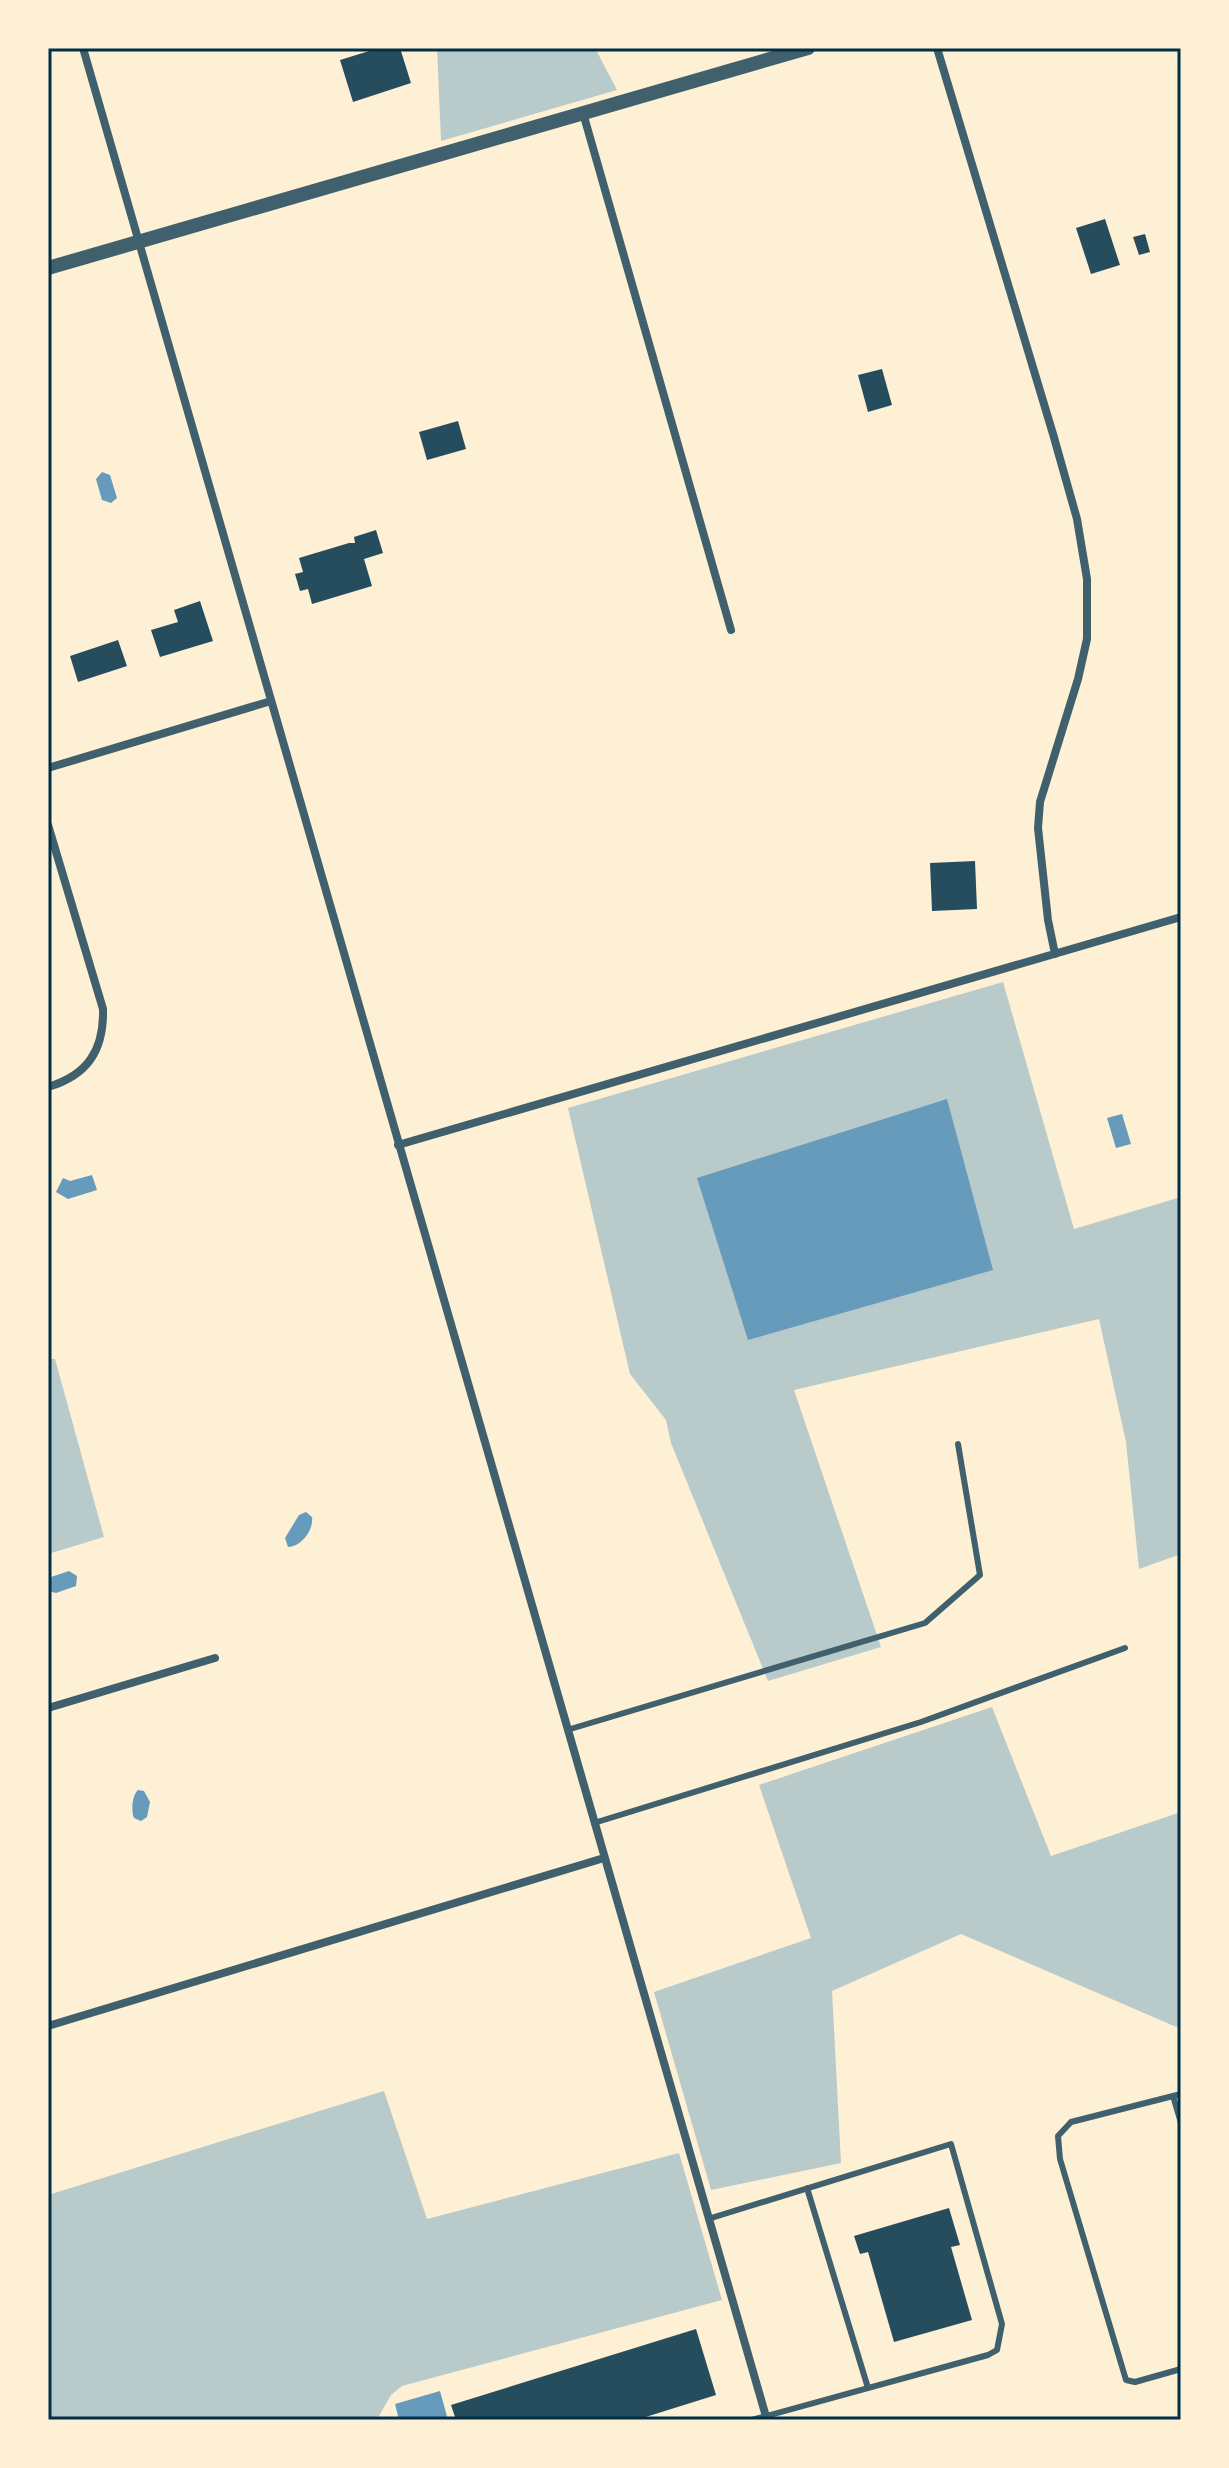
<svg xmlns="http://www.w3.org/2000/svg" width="1229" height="2468" font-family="'Asap Condensed',sans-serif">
  <rect width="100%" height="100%" fill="#fdf0d5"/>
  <path fill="#b9caca" d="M437,48H595L617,90L441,141Z
    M1003,982L1074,1229L1181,1197V1554L1139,1569L1126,1442L1099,1319L794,1390L881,1647L768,1681L671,1443L666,1420L630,1374L568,1108Z
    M48,1359H55L104,1537L48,1554Z
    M992,1707L1051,1856L1181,1812V2029L961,1934L832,1991L841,2163L711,2190L654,1992L811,1938L759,1785Z
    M384,2091L427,2219L679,2153L722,2300L402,2386L391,2395L379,2416L369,2420H48V2195Z"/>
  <path fill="#669bbc" d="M102,472L110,475L117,498L111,503L102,500L96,479Z
    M947,1099L993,1270L748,1340L697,1178Z
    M1122,1114L1131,1144L1116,1148L1107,1118Z
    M92,1175L97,1190L68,1199L56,1192L63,1178L70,1181Z
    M306,1512L312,1517C314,1530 301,1547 288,1547L285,1538L299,1515Z
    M69,1571L77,1576L76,1586L56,1593L48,1591V1578Z
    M138,1790L144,1791L150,1802L147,1817L141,1821L134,1818C131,1811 132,1795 138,1790Z
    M440,2391L448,2420H399L395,2404Z"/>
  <path fill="#264d5e" d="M379,48H400L411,83L353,102L340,60Z
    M1105,219L1120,265L1091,274L1076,228Z
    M1145,234L1150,252L1139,255L1133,237Z
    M882,369L892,405L868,412L858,375Z
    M458,421L466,449L427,460L419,432Z
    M376,530L383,553L364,559L372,586L312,604L308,589L300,591L295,574L303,572L299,558L349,543H355L354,537Z
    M200,601L213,641L160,657L151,630L178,622L174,610Z
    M118,640L127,666L78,682L70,656Z
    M975,861L977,909L932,911L930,863Z
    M949,2208L960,2245L951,2247L972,2320L894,2342L868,2252L860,2254L854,2236Z
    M696,2329L716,2395L636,2420H456L451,2405Z"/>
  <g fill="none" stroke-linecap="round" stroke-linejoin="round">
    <path stroke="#3f606c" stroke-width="6" d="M567,1730L925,1623L980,1575L958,1444
      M594,1823L921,1722L1125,1648
      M1181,2094L1173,2096L1181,2123
      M1173,2096L1071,2122L1058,2136L1060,2159L1126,2380L1135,2382L1181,2369
      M807,2188L868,2388
      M708,2219L951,2144L1002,2324L997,2350L988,2355L752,2420"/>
    <path stroke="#3f606c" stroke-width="8" d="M83,48L767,2420
      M937,48L1053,434L1077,519L1087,579V639L1078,679L1040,802L1038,828L1048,920L1055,954
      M583,113L731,630
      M48,768L271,701
      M48,825L103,1009C104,1050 88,1075 48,1087
      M398,1145L1181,917
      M48,1708L215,1658
      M48,2026L604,1858"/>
    <path stroke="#3f606c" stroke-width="14" d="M48,268L808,48"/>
  </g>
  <rect width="1229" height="2468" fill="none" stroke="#fdf0d5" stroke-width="100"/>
  <rect x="50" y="50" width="1129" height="2368" fill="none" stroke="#003049" stroke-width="3"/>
</svg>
